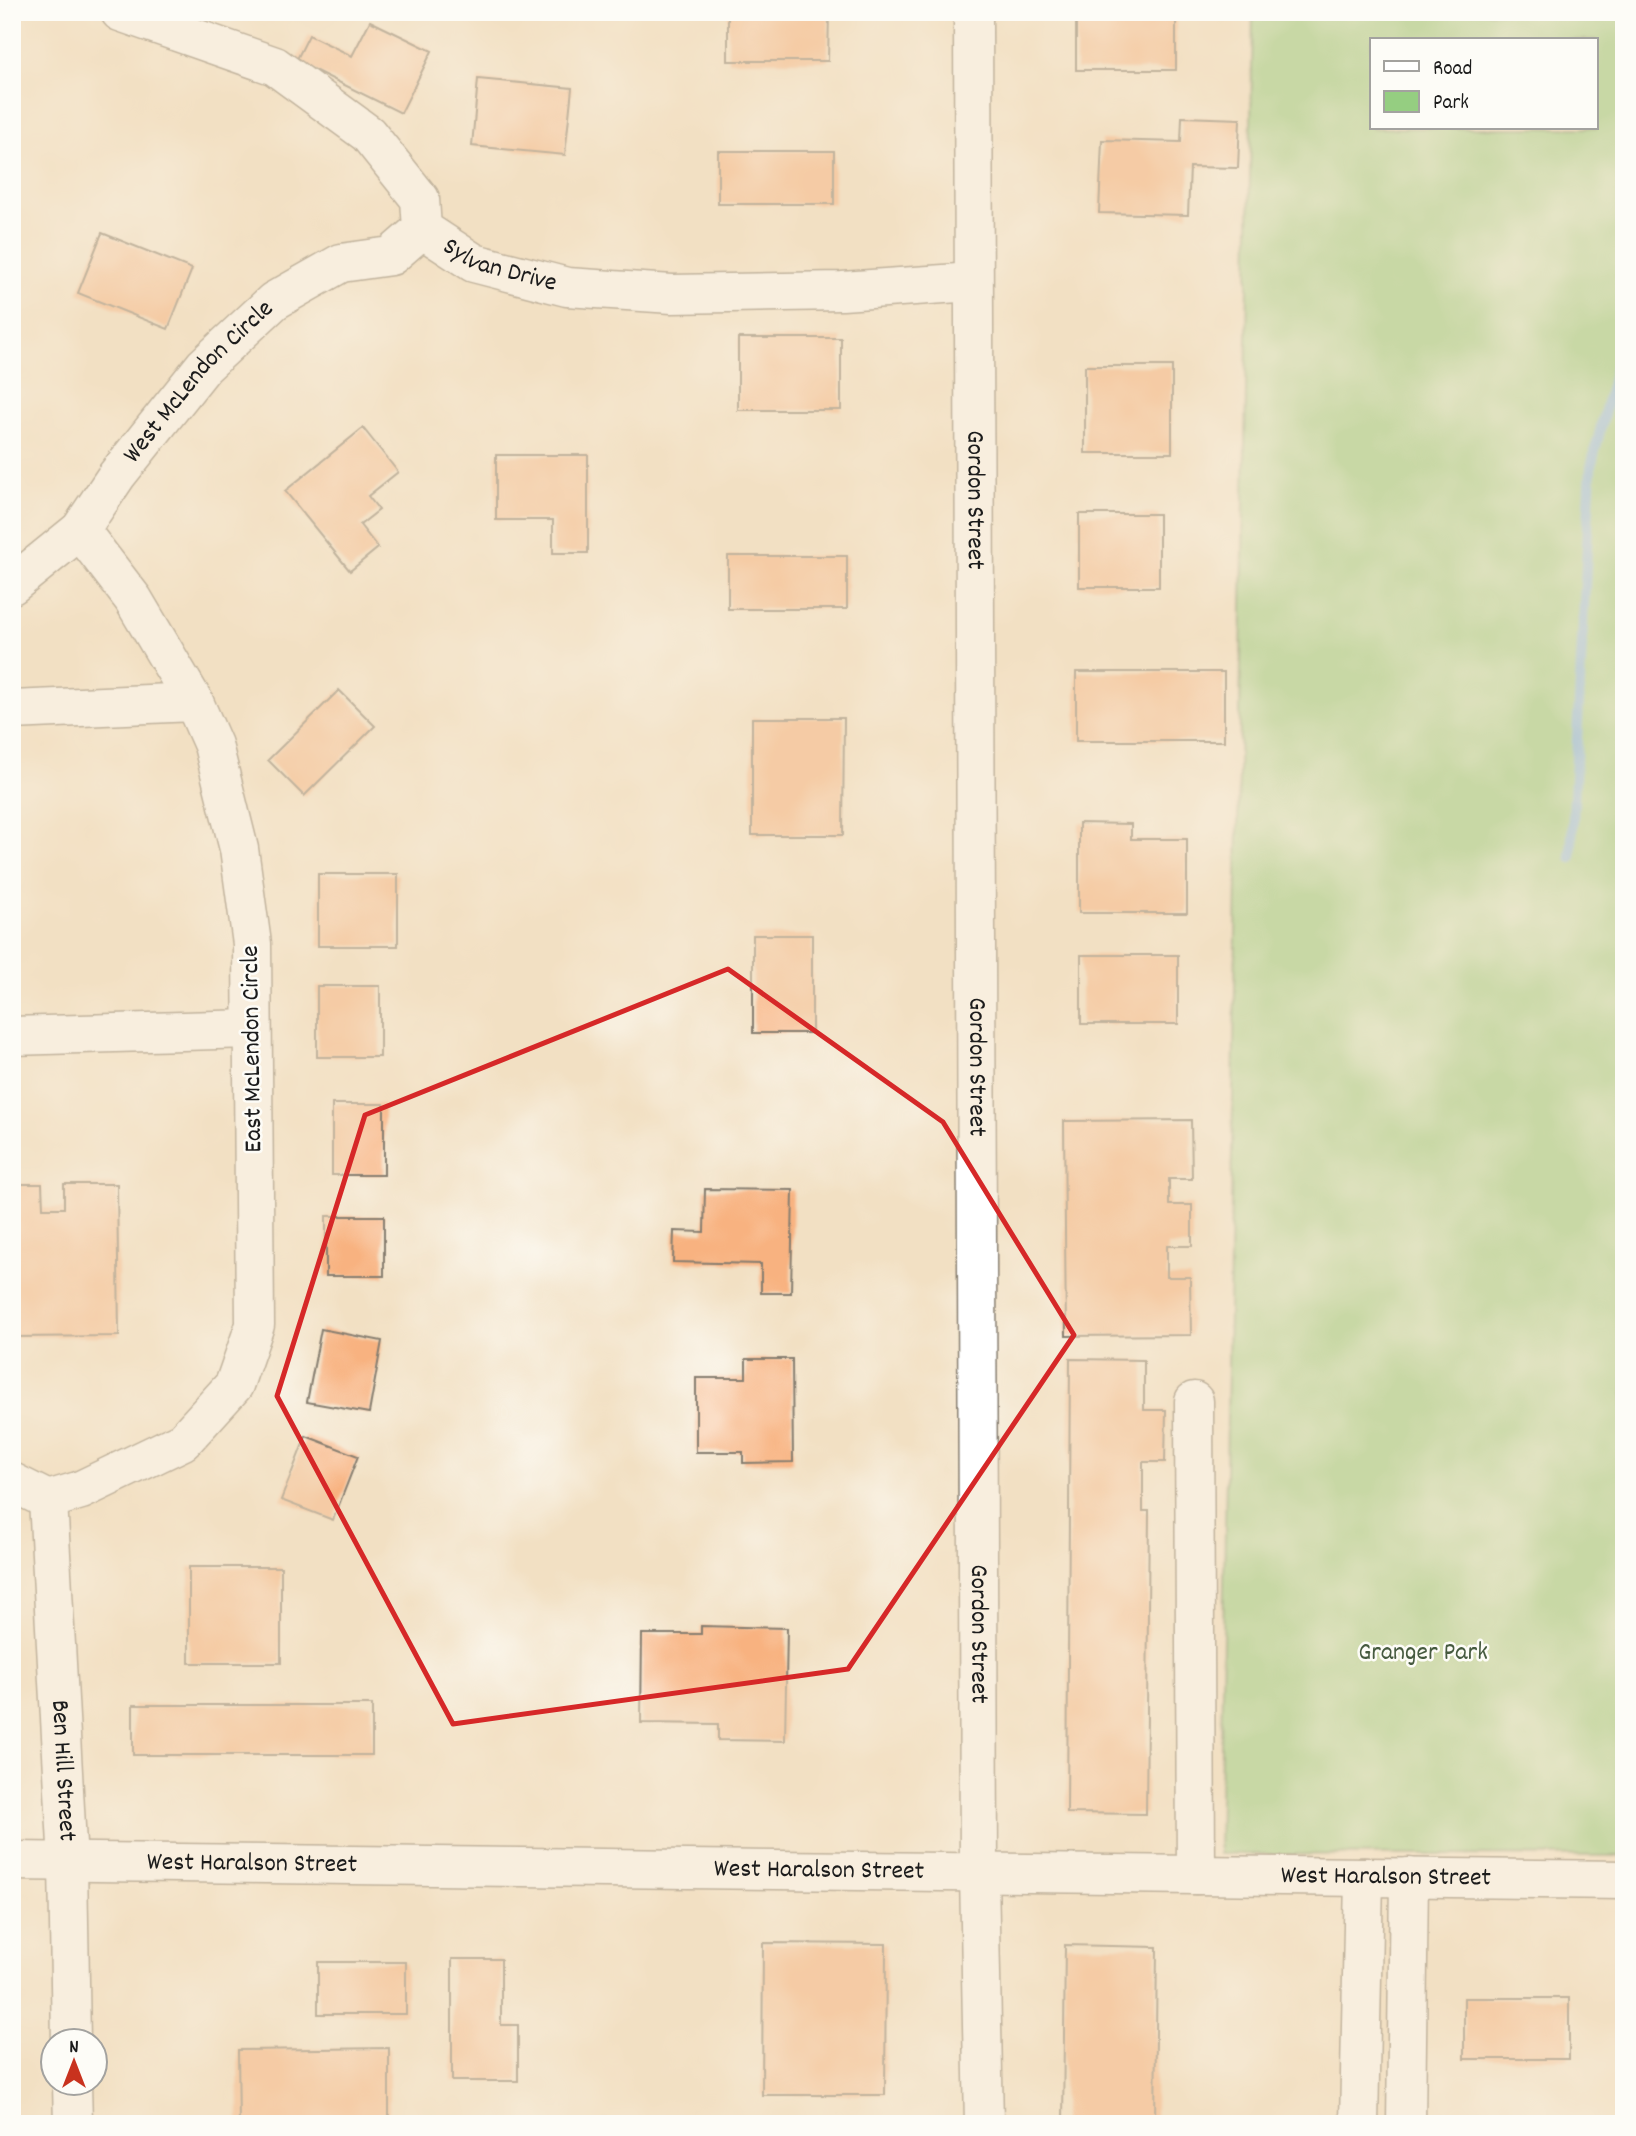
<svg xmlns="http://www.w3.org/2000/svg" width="1636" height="2136" font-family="Dekko,sans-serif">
  <rect width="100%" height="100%" fill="#fdfcf7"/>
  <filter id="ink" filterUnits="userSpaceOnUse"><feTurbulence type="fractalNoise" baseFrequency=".0143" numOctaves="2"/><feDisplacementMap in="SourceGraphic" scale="14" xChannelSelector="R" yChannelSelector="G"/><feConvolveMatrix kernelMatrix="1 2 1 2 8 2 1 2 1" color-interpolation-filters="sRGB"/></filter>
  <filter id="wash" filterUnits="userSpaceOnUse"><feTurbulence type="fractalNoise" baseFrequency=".00686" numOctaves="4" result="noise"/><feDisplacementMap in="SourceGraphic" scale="28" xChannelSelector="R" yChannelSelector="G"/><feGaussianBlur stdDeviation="1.57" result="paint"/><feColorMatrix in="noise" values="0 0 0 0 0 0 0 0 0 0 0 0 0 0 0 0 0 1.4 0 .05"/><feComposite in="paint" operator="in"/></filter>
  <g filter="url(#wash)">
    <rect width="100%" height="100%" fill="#f2e0c3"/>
    <path fill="#95ce81" stroke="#58754e" stroke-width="2" fill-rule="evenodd" d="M1253,12H1624V1856L1219,1854ZM1372,40H1596V128H1372Z"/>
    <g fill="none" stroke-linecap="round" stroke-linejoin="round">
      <path stroke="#72b1e5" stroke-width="10" d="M1571,858L1591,467L1624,334"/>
    </g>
    <g id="blocks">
      <path fill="#f8b280" d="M728,12H829L828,61H728Z
        M1076,12H1176V70H1076Z
        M370,21L432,51L401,113L296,61L309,35L352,56Z
        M478,79L572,88L565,155L472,146Z
        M1182,117L1240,119L1238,168L1190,167L1188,215L1099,213L1102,140L1181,142Z
        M718,151H834V204H718Z
        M102,233L192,269L168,329L78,293Z
        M738,338H841V410H738Z
        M1085,366H1172V453H1085Z
        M363,428L398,472L368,496L379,510L360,525L378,548L350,571L285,491Z
        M496,455H588V553H553V520H496Z
        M1079,514H1159V587H1079Z
        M728,556H847V609H728Z
        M1076,672H1224V741H1076Z
        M339,690L375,726L304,796L268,760Z
        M752,718H844L843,835H752Z
        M1079,823L1131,824V839H1187V913H1079Z
        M318,874H398V946H318Z
        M753,935H812V1033H753Z
        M1081,955H1178V1024H1081Z
        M317,986H380V1057H317Z
        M332,1104H384V1175H332Z
        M1191,1120L1192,1179H1169V1205H1192V1246H1167V1277H1190L1191,1335L1066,1336L1064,1121Z
        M12,1184H42L43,1208H64V1184H117L119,1336L12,1337Z
        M705,1189L793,1190L791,1293H761V1264L673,1262L674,1231L704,1232Z
        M326,1216H384V1276H326Z
        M321,1329L382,1341L369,1413L307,1402Z
        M746,1359H792L793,1462L743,1463V1452H696V1378H746Z
        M1070,1359L1144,1360V1410H1166L1165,1462H1143V1511H1149L1146,1814L1067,1813Z
        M306,1436L358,1456L333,1520L281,1500Z
        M189,1567H281V1663H189Z
        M701,1626L787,1628L785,1741L718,1740V1724L641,1723L642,1634H701Z
        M133,1705H372V1755H133Z
        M763,1943L886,1944L885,2095H762Z
        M1065,1945L1157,1947L1155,2124H1063Z
        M452,1959H501V2025H518V2081H452Z
        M318,1962H406V2014H318Z
        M1464,1998H1569V2059H1464Z
        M389,2048V2124H239L238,2050Z"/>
    </g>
  </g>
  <g filter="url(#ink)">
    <use href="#blocks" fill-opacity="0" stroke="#877e70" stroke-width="2"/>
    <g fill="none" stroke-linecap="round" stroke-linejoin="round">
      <g stroke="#877e70" stroke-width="41">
        <g id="minor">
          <path id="s1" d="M120,12L275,66L368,134L420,199L422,229L474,263L567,287L672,294L842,291L973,282"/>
          <path id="s2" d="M973,12L979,1874L984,2124"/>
          <path id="s3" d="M12,585L80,530L117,475L204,366L274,301L341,263L391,256L422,229"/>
          <path d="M12,710L194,702"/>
          <path d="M12,1036L251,1029"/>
          <path d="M1194,1401L1196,1875"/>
          <path d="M12,1482L48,1500"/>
          <path d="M48,1500L81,1490L183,1441L234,1385L255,1325L252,944L239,849L213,745L194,702L133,599L80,530"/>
          <path id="s4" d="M48,1500L68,1863L71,2042"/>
          <path id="s5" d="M12,1861L1624,1880"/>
          <path d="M72,2084L73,2124"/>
          <path d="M1359,2124L1364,1877"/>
          <path d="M1406,2124L1409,1877"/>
        </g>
      </g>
      <use href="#minor" stroke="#fff" stroke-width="38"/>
    </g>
  </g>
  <path d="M0 0H1636V2136H0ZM728,969L943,1122L1074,1335L848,1669L453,1724L277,1396L365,1115Z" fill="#f2e0c3" fill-opacity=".55" fill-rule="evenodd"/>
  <path fill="none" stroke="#d62828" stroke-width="5" stroke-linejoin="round" d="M728,969L943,1122L1074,1335L848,1669L453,1724L277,1396L365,1115Z"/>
  <g text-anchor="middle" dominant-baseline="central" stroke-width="5" stroke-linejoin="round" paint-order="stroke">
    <g font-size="26" fill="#1c1c1c" stroke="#fdfcf7">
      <text stroke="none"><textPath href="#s1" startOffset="480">Sylvan Drive</textPath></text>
      <text stroke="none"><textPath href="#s3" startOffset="278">West McLendon Circle</textPath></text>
      <text stroke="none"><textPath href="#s2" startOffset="488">Gordon Street</textPath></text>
      <text transform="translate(253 1049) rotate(-91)">East McLendon Circle</text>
      <text stroke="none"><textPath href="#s2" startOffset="1055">Gordon Street</textPath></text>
      <text stroke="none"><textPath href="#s2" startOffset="1622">Gordon Street</textPath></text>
      <text stroke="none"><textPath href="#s4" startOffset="271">Ben Hill Street</textPath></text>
      <text stroke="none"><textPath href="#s5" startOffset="240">West Haralson Street</textPath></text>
      <text stroke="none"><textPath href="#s5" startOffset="807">West Haralson Street</textPath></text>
      <text stroke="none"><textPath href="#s5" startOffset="1374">West Haralson Street</textPath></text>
    </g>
    <g font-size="26" fill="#465a3f" stroke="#fdfcf7">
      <text x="1423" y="1653">Granger Park</text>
    </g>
  </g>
  <rect width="1636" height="2136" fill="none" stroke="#fdfcf7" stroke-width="42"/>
  <rect x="1370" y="38" width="228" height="91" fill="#fdfcf7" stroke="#a3a29f" stroke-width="2"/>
  <rect x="1384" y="61" width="35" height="10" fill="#ffffff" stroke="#a3a29f" stroke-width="2"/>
  <text x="1433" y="74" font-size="21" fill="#1c1c1c">Road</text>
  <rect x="1384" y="91" width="35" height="21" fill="#95ce81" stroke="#a3a29f" stroke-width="2"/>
  <text x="1433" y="108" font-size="21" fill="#1c1c1c">Park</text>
  <g transform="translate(74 2062)"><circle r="33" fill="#fdfcf7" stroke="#a3a29f" stroke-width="2"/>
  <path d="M0-5L12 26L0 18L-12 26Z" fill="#c8321e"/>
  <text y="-10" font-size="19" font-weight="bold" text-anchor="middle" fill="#1c1c1c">N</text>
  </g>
</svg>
